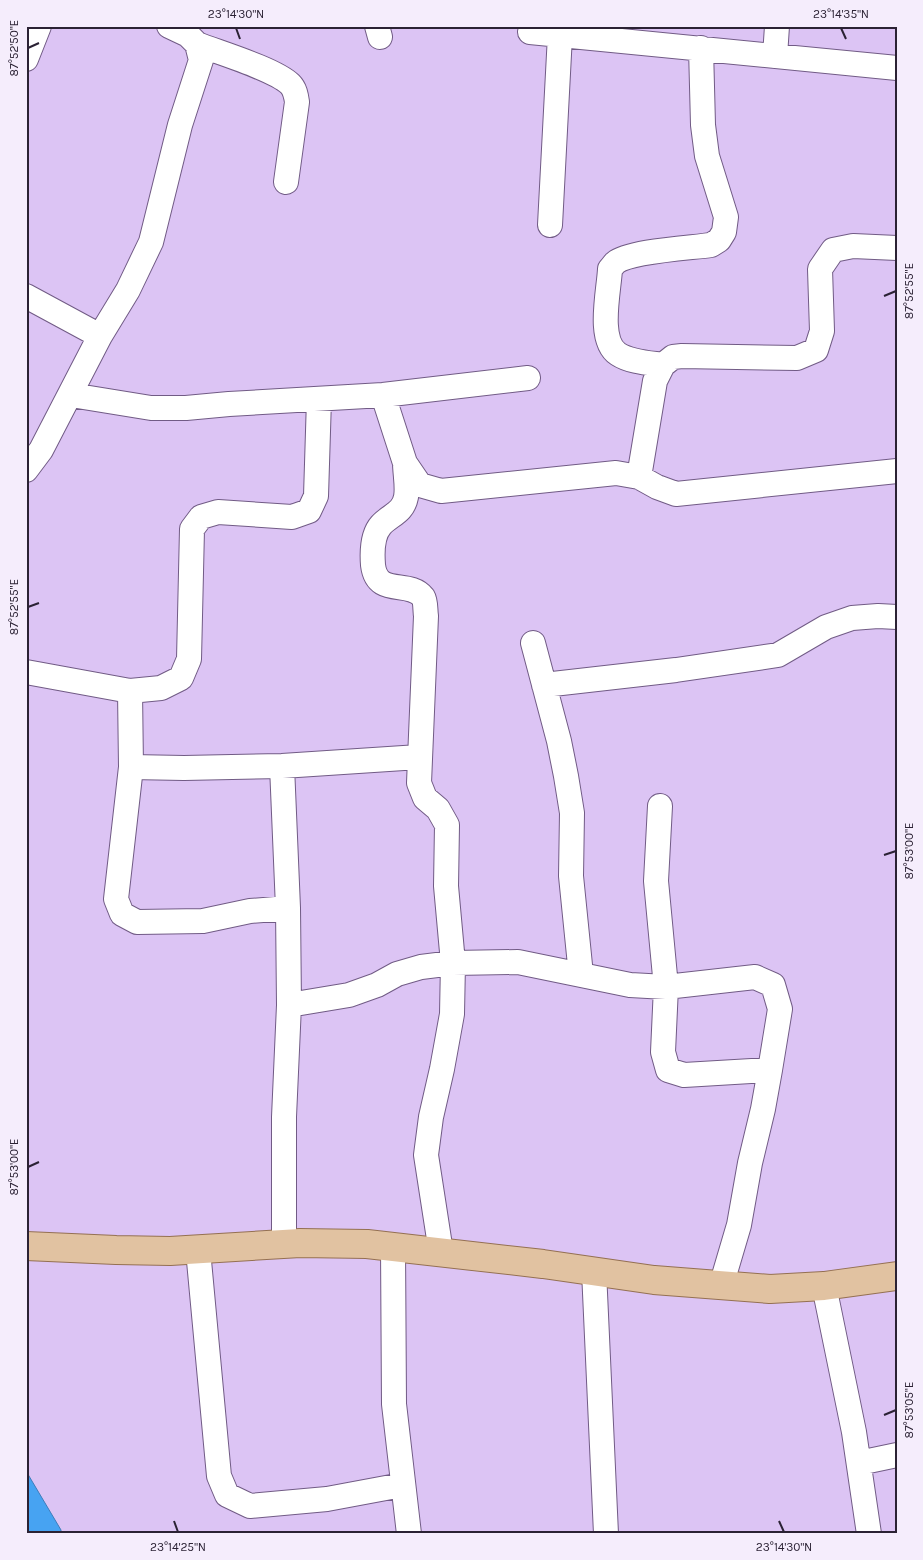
<svg xmlns="http://www.w3.org/2000/svg" width="923" height="1560" font-family="Karla,sans-serif">
  <rect width="100%" height="100%" fill="#dcc4f4"/>
  <path fill="#47a3f2" stroke="#3f7cb9" d="M26,1471L61,1530V1534H26Z"/>
  <g fill="none" stroke-linecap="round" stroke-linejoin="round">
    <g stroke="#715b85" stroke-width="26">
      <path id="street" d="M377,26L380,37
        M530,32L897,68
        M197,44C220,53 274,69 290,84C295,89 296,95 297,102L286,182
        M775,56L777,26
        M26,59L39,26
        M550,225L560,35
        M26,296L100,336
        M663,365C649,363 630,362 618,354C597,340 609,291 610,269C611,268 614,264 615,263C629,251 690,248 711,245L719,240L724,232L726,217L707,156L703,125L701,48
        M71,395L151,408H186L229,404L383,395L528,378
        M383,395L405,463L420,485L441,491L616,473L639,477L657,487L676,494L897,471
        M405,463C405,473 408,487 406,497C403,513 390,515 381,525C372,535 372,552 373,565C377,598 409,579 423,597C426,602 425,610 426,616L419,783L425,798L438,809L447,825L446,886L453,963L452,1014L442,1069L431,1117L426,1155L441,1252
        M26,470L41,450L100,336L128,290L151,242L180,125L201,60L197,44L188,35L169,26
        M639,477L655,381L663,365L673,357L682,356L797,358L816,350L822,331L820,269L833,250L853,246L897,248
        M533,643L559,741L566,776L572,813L571,876L581,975
        M26,672L130,691L161,688L181,678L189,659L192,529L201,517L218,512L292,517L309,511L316,496L319,399
        M544,685L676,670L778,655L826,627L852,618L878,616L897,617
        M130,691L131,767L116,899L122,914L137,922L203,921L250,911L288,908
        M282,766L288,908L289,1005L284,1117V1244
        M131,767L184,768L282,766L419,757
        M660,806L656,881L666,987L663,1052L668,1070L684,1075L770,1070
        M289,1005L349,995L377,985L397,974L421,967L453,963L518,962L630,985L666,987L755,977L773,985L780,1009L770,1070L763,1109L750,1163L739,1225L721,1286
        M393,1246L394,1404L409,1534
        M198,1250L219,1476L227,1495L250,1506L327,1499L402,1485
        M594,1271L606,1534
        M824,1286L854,1432L869,1534
        M859,1463L897,1455"/>
    </g>
    <g stroke="#947052" stroke-width="30">
      <path id="primary" d="M26,1246L116,1250L170,1251L300,1243L367,1244L543,1264L654,1280L770,1289L824,1286L897,1276"/>
    </g>
    <use href="#street" stroke="#fff" stroke-width="24"/>
    <use href="#primary" stroke="#e1c2a1" stroke-width="28"/>
  </g>
  <path fill="none" stroke="#2b2234" stroke-width="2" d="M236,28L240,39M841,28L846,39M28,48L39,43M884,296L896,291M28,607L39,603M884,855L896,851M28,1167L39,1162M884,1415L896,1410M174,1521L178,1532M779,1521L784,1532"/>
  <rect width="923" height="1560" fill="none" stroke="#f5edfc" stroke-width="55"/>
  <rect x="28" y="28" width="868" height="1504" fill="none" stroke="#2b2234" stroke-width="2"/>
  <g font-size="12" text-anchor="middle" fill="#2b2234">
    <text x="236" y="18">23°14'30"N</text>
    <text x="841" y="18">23°14'35"N</text>
    <text transform="translate(14 48) rotate(-90)" y="4">87°52'50"E</text>
    <text transform="translate(909 291) rotate(-90)" y="4">87°52'55"E</text>
    <text transform="translate(14 607) rotate(-90)" y="4">87°52'55"E</text>
    <text transform="translate(909 851) rotate(-90)" y="4">87°53'00"E</text>
    <text transform="translate(14 1167) rotate(-90)" y="4">87°53'00"E</text>
    <text transform="translate(909 1410) rotate(-90)" y="4">87°53'05"E</text>
    <text x="178" y="1551">23°14'25"N</text>
    <text x="784" y="1551">23°14'30"N</text>
  </g>
</svg>
